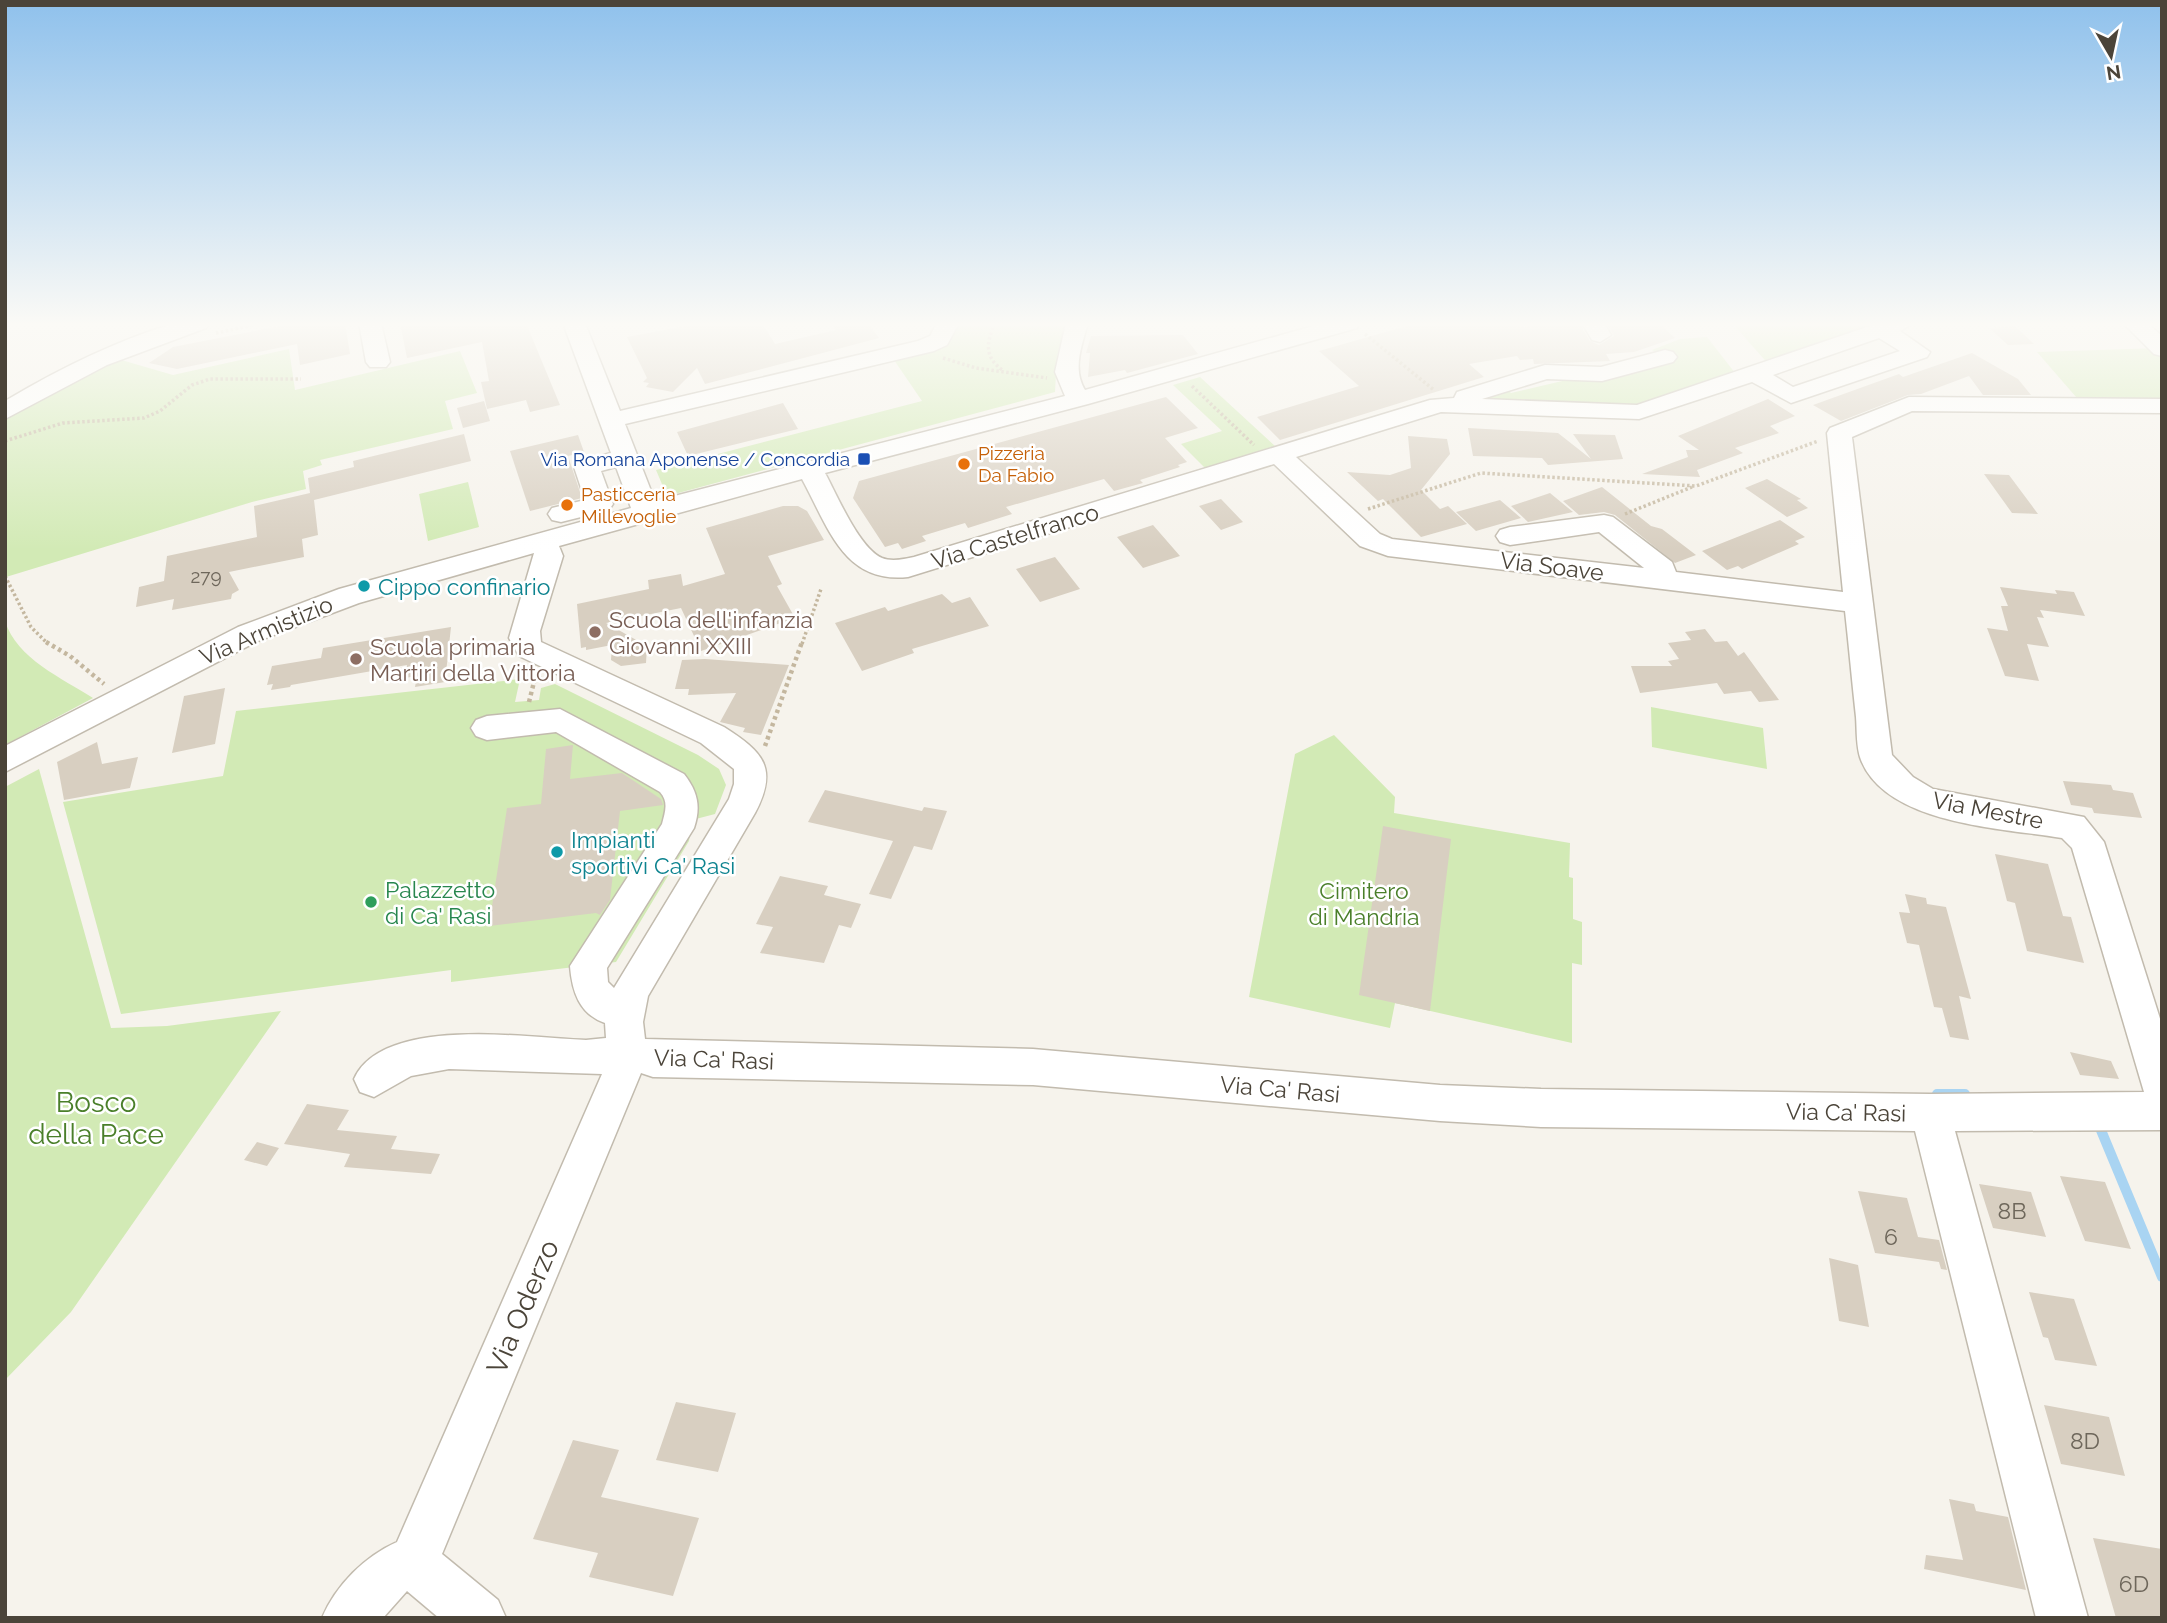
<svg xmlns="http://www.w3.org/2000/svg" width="2167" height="1623" font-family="Raleway,sans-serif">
  <rect width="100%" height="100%" fill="#f6f3ec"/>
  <path fill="#d2eab5" d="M954,323H1068L1057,356L1055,392L667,496L656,470L922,401L892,357L948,337Z
    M1732,323H1903L1771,367Z
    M1707,337L1739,378L1639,412L1439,405L1502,385L1511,393L1664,357L1652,350L1680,339Z
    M2160,348L2162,407L2083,405L2037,352Z
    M289,349L295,390L460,351L477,393L445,401L453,429L320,460L322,465L303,471L306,489L252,502L6,577L5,416L111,357L173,375Z
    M1200,377L1275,446L1205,468L1181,444L1222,431L1173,385Z
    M468,482L479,527L428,541L419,494Z
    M5,621C17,659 62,678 93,698L5,745Z
    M520,679L515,702L539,700L541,688L555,684L698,755L719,769L726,785L715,814L692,820L689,841L616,962L451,982V970L121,1014L63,802L223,776L236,711Z
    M1651,707L1763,728L1767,769L1652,747Z
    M1334,735L1395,797L1394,813L1570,843L1569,877L1573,878V919L1582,922V965L1572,963V1043L1395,1003L1390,1028L1249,997L1295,754Z
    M39,769L111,1028L167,1026L281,1011L71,1312L5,1380V787Z"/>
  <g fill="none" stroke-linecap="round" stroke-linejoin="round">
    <path stroke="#a9d4f2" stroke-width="10" d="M1937,1094H1965
      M2098,1123L2162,1277"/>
  </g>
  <path fill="#d8cfc1" d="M295,323H345L350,354L300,365L297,344L177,369L149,363L173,347Z
    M400,323H526L560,405L530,412L526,400L487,409L481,382L489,381L482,342L407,358Z
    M701,323H762L775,344L836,330L831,323H868L879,338L705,384L697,368L673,392L646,387L649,383L643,382L647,378L627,337Z
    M1417,323H1516L1521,327L1579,323L1590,341L1599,345L1614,336L1607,323H1659L1675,338L1634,352L1606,354L1610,361L1534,364L1533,359L1520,360L1517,356L1469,364L1484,377L1280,440L1257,417L1359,386L1319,351Z
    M2015,326L2034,344L2008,345L1989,328Z
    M1183,335L1198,354L1127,373L1125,370L1088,377L1090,353H1086L1091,336Z
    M1972,353L2018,379L2031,395H1983L1969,376L1921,394L1908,395L1841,421L1813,405L1899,374L1903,377Z
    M1166,397L1198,428L1165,438L1187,462L1178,465L1180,467L1140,480L1143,483L1114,491L1104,479L1006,507L1012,514L968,528L965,523L922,536L926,541L902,549L898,543L885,547L853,498L859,481Z
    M1768,399L1795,416L1770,426L1779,433L1735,448L1743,453L1697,470L1700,477L1642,474L1688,457L1686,450H1699L1678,436Z
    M484,401L490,421L463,428L457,408Z
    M783,403L798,429L688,456L677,432Z
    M1468,428L1558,433L1591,459L1573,434L1615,435L1623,459L1548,465L1542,458L1473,456Z
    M464,434L471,461L314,500L318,535L302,539L304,557L229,572L239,590L232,594L231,599L172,610L174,599L136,607L139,587L164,581L167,556L257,537L254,506L310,493L308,478L354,467L353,461Z
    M578,435L584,452L568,456L582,498L530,511L510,451Z
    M1408,436L1447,439L1450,454L1421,490L1440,509L1448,506L1467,524L1421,537L1383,499L1378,501L1347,472L1390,475L1411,468Z
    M1984,474L2009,475L2038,514L2012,513Z
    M1767,479L1801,499L1797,500L1808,508L1787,517L1745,488Z
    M1602,487L1651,526L1662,529L1696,555L1675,563L1615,515L1604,512L1579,515L1563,501Z
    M1550,493L1573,512L1528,522L1511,506Z
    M1221,499L1243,522L1221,530L1199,506Z
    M1500,500L1521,518L1476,531L1456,512Z
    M783,506H798L807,511L824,540L768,556L782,584L777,586L795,618L701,651L681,608L606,623L647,646L646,663L621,666L611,660L612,645L586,650V647L581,648L577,604L649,589L648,580L681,574L683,586L725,574L706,528Z
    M1780,520L1805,537L1795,541L1799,544L1742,569L1738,566L1727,570L1702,551Z
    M1153,525L1180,556L1143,568L1117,537Z
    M1055,557L1080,589L1040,602L1016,569Z
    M2000,587L2057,594L2055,590L2074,592L2085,616L2040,610L2044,618L2037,617L2049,647L2027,644L2039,681L2005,676L1987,628L2008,631L2001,606H2008Z
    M942,594L952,603L970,597L989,626L912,649L914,653L862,671L835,623L885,607L888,611Z
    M451,627L445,682L415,687L417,676L405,678L407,665L291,685L290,687L271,690L273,684L267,685L272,666L321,658L323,648Z
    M1705,629L1715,642L1727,641L1738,656L1744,652L1779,700L1759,702L1751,691L1724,694L1717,683L1640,693L1631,666H1672L1668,661L1679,659L1668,643L1691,640L1685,632Z
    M705,659L789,665L761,735L743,732L745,728L720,722L736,693L688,695L689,689H675L682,660Z
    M225,688L215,744L172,753L184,696Z
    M97,742L102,764L138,757L130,788L64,800L57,762Z
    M573,745L570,779L622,773L661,799L663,805L620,811L610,900L600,915L596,913L489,926L507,808L541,804L546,749Z
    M2063,781L2111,785L2113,790L2133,793L2142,818L2094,813L2092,808L2071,805Z
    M825,790L922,811L924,807L947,811L932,850L914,846L891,899L869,894L893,841L808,822Z
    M1383,826L1451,839L1430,1011L1359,995Z
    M1995,854L2048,864L2063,916L2071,917L2084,963L2027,951L2015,903L2007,901Z
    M780,876L828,886L824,895L861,904L851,928L839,925L824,963L760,953L773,927L756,924Z
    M1905,894L1926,898L1927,904L1946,907L1971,999L1959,996L1969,1040L1950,1037L1942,1008L1934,1007L1919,945L1907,943L1899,912L1910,913Z
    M2070,1052L2111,1061L2119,1079L2080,1075Z
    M307,1104L349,1110L337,1130L397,1136L391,1149L440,1154L431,1174L344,1167L350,1154L284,1144Z
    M257,1142L279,1148L267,1166L244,1160Z
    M2060,1176L2105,1182L2131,1249L2085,1241Z
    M1979,1184L2031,1192L2046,1237L1993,1228Z
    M1858,1191L1907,1198L1918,1237L1939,1240L1947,1270L1941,1269L1939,1262L1875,1253Z
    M1829,1258L1858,1265L1869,1327L1839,1321Z
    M2029,1292L2074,1299L2097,1366L2055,1360L2048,1338L2043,1337Z
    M676,1402L736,1413L718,1472L656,1460Z
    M2044,1405L2109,1417L2125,1476L2061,1464Z
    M573,1440L619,1450L601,1497L699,1518L673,1596L589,1577L598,1553L533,1539Z
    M1949,1499L1974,1504L1976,1511L2008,1517L2026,1590L1924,1569L1926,1555L1963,1560Z
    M2093,1538L2162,1549V1618H2116Z"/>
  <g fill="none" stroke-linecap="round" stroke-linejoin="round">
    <g stroke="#c2bbae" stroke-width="3">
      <path id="minor" d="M175,323H209L206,328L107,365L5,419V401C59,369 115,341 175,323Z
        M359,323H381L390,362L386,367H370L366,362Z
        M563,323H585L620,411L918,341L930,336L937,323H959L947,345L934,351L625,424L655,501L1065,396L1055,372L1066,323H1088C1082,345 1072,369 1085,390L1324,323H1360L1357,328L1088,404L825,473C837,495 859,548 882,558C892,562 904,559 914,557L1430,400L1454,398L1457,392L1545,365L1601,367L1665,350L1673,352L1677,357L1673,362L1602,381L1547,379L1482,399L1637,405L1873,325L1914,323L1900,331L1930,352L1927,357L1791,403L1752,382L1639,419L1441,412L1296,457L1380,534L1392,539L1644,568L1599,532L1510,545L1500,542L1496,536L1500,530L1510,527L1604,515L1613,517L1672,562L1676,572L1843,592L1827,433L1830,428L1909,397L2162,399V413L1912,411L1852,437L1892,755L1913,777L1933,789L2084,817L2104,842L2162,1025V1130L1955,1131L2088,1618H2036L1915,1131L1541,1127L1440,1121L1033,1085L653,1077L641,1073L442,1554L498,1600L506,1618H439L407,1591L383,1618H322C336,1585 365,1556 397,1542L602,1074L449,1069L411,1076L374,1097L360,1092L354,1079C383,1015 528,1038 586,1040L606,1038L605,1023C579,1014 572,991 570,966L662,824C665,812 669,802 660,792L556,732L487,740L476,736L471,728L476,720L487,716L560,709L684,774C698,792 701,807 694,828L607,968L608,982L614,988L729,799L734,784V769L701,743L519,656L509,638L534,553L359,603L258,641L5,772V746L238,627L339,589L631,508L616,467L601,471L613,504L609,510L561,522L552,520L548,514L552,508L585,500L574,467L578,462L611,453ZM1879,338L1900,351L1793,387L1773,375ZM1274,464L1360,546L1388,556L1845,611C1849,646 1852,682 1856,717C1857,730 1856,748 1861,760C1887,825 2003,828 2062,838L2072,848L2144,1092L1930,1094L1541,1089L1440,1085L1033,1049L645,1039L643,1022L648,996L755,813C779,768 763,752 724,727L541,642L540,631L563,556L559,546L802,479C828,526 843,584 908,577Z
        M1582,323H1604L1611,335L1600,342L1592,340Z
        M2123,323H2147L2162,336V356L2154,354Z"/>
    </g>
    <path stroke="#c4b79f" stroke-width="3.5" stroke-dasharray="2.5 2.5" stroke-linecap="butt" d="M995,323C986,343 984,358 1004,371
      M216,333L263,323
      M1365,334L1434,390
      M943,358L976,368L1047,378
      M1192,386L1254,445
      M5,441L63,423L144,418L160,411L192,385L210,379H301
      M1368,509L1481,473L1696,486L1818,441
      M1625,514L1692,487
      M5,576L31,627L48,644
      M802,644L821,589"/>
    <path stroke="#c4b79f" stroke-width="4.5" stroke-dasharray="3.5 3.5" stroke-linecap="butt" d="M46,642L70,656L104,684
      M529,702L534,682L541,676
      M765,746L802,642"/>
    <use href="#minor" fill="#fff" fill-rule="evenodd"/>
  </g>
  <linearGradient id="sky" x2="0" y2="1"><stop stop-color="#8fc1ec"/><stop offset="0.59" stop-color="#fbfaf6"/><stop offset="1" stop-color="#fbfaf6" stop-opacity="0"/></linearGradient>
  <rect width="2167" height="550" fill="url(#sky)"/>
  <rect fill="#1a4fb4" stroke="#fff" stroke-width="2.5" x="857" y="452" width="14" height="14" rx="3.5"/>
  <g fill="#e8710a" stroke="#fff" stroke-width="2.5">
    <circle cx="964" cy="464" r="7"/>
    <circle cx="567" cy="505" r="7"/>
  </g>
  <g fill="#0f9aa8" stroke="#fff" stroke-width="2.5">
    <circle cx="364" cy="586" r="7"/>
    <circle cx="557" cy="852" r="7"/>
  </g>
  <g fill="#8d6e63" stroke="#fff" stroke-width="2.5">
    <circle cx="595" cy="632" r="7"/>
    <circle cx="356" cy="659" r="7"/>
  </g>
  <circle fill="#2e9e5b" stroke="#fff" stroke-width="2.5" cx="371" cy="902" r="7"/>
  <g text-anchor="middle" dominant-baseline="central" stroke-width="5" stroke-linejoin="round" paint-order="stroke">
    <g font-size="19" fill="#c56008" stroke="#fff" text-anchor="start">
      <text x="978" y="453">Pizzeria<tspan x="978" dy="22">Da Fabio</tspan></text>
      <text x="581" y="494">Pasticceria<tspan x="581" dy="22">Millevoglie</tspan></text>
    </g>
    <g font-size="19" fill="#164399" stroke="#fff" text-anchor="end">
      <text x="850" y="459">Via Romana Aponense / Concordia</text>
    </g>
    <g font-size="19" fill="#6e675b">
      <text x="206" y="576">279</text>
    </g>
    <g font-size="23" fill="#4b4439" stroke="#fff">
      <text transform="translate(1015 536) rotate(-17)">Via Castelfranco</text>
      <text transform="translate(1552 566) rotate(7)">Via Soave</text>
      <text transform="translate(266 630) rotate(-23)">Via Armistizio</text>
      <text transform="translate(1988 810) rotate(11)">Via Mestre</text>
      <text transform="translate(714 1059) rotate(2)">Via Ca' Rasi</text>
      <text transform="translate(1280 1089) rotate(5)">Via Ca' Rasi</text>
      <text transform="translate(1846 1112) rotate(1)">Via Ca' Rasi</text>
    </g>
    <g font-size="23" fill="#0d838f" stroke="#fff" text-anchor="start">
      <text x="378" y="586">Cippo confinario</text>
      <text x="571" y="839">Impianti<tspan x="571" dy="26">sportivi Ca' Rasi</tspan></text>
    </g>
    <g font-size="23" fill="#785e54" stroke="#fff" text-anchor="start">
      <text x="609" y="619">Scuola dell'infanzia<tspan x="609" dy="26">Giovanni XXIII</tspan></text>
      <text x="370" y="646">Scuola primaria<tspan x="370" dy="26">Martiri della Vittoria</tspan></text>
    </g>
    <g font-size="23" fill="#27864d" stroke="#fff" text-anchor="start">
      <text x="385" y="889">Palazzetto<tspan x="385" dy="26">di Ca' Rasi</tspan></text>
    </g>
    <g font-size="23" fill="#4a7f2a" stroke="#fff">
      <text x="1364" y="890">Cimitero<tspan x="1364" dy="26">di Mandria</tspan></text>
    </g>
    <g font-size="23" fill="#6e675b">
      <text x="2012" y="1210">8B</text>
      <text x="1891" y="1236">6</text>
      <text x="2085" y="1440">8D</text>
      <text x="2134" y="1583">6D</text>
    </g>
    <g font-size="28" fill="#4a7f2a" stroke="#fff">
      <text x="96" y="1102">Bosco<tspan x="96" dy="32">della Pace</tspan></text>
    </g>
    <g font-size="28" fill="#4b4439" stroke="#fff">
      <text transform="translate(523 1307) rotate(-67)">Via Oderzo</text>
    </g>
  </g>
  <rect width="2167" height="1623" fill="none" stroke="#4b4439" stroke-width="14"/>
  <g transform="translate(2111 56) rotate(171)" stroke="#ffffff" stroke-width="5" paint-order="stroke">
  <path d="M0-5L12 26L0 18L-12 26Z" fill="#4b4439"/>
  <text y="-10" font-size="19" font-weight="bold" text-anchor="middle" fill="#4b4439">N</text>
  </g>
</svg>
